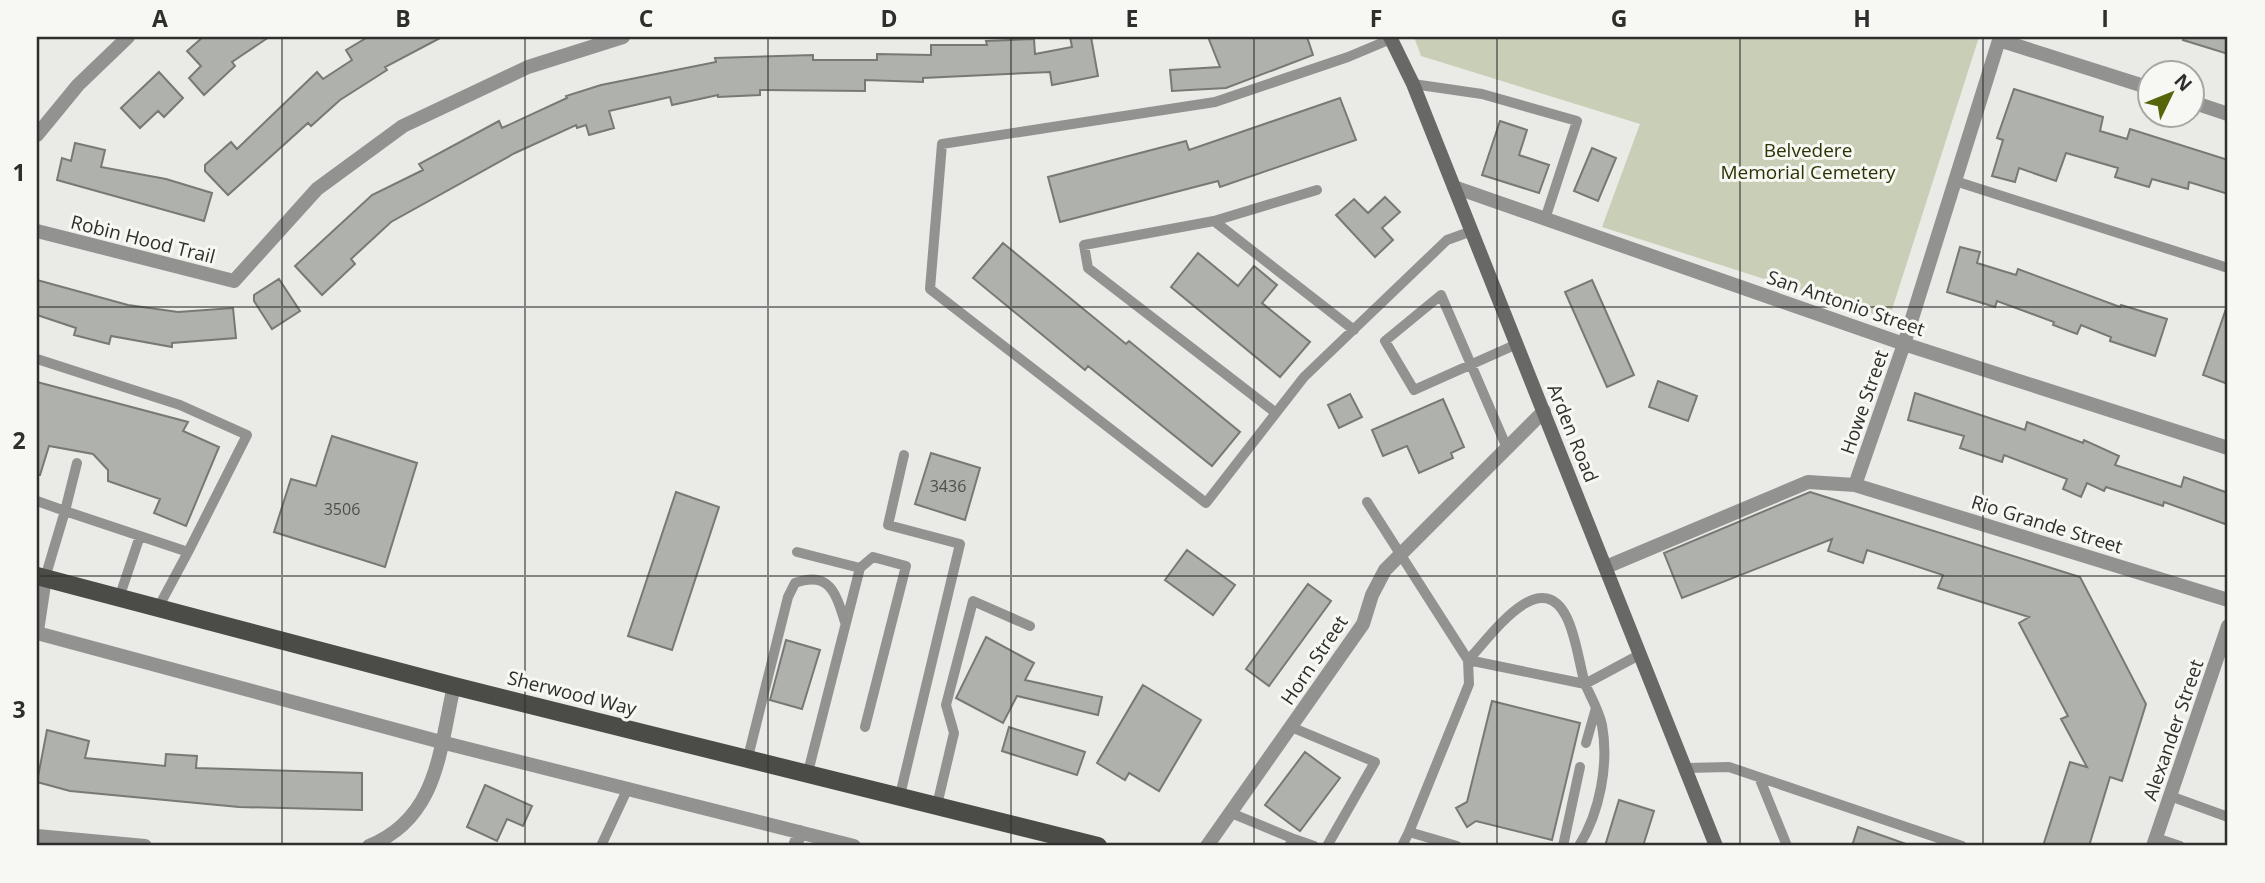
<svg xmlns="http://www.w3.org/2000/svg" width="2265" height="883" font-family="'Open Sans',sans-serif">
  <rect width="100%" height="100%" fill="#eaebe6"/>
  <path fill="#c9cfb6" d="M1414,37H1979L1889,319L1602,227L1640,124L1421,56Z"/>
  <path fill="#afb1ac" stroke="#787975" stroke-width="2" d="M203,37H269L232,62L235,66L204,95L189,78L201,66L187,51Z
    M368,37H442L385,67L387,70L340,100L311,126L308,123L228,195L205,171V165L231,142L237,149L317,72L323,79L352,60L346,50Z
    M1070,37H1091L1098,76L1052,85L1050,72L923,78V82L865,80V91L760,90V95L718,97V95L672,105L670,97L609,111L614,128L589,135L586,125L577,128L576,125L515,153L391,222L351,259L355,264L322,295L295,266L372,195L423,170L419,164L499,121L502,128L567,98L566,96L601,85L716,62L715,58L813,55V60H877V54L931,55V45H987L986,41L1034,39L1035,54L1072,47Z
    M1208,37H1307L1313,55L1226,88L1172,91L1170,70L1220,67Z
    M2184,37H2228V54L2183,40Z
    M159,72L183,98L164,117L158,111L140,128L121,108Z
    M2014,89L2103,117L2100,131L2127,139L2130,129L2228,160V194L2189,182L2188,189L2152,179L2149,187L2115,177L2118,168L2066,153L2056,181L2019,168L2015,182L1992,176L2003,140L1997,138Z
    M1340,98L1356,140L1220,187L1218,181L1060,222L1048,177L1186,141L1189,150Z
    M1500,121L1527,130L1519,155L1549,165L1539,193L1482,175Z
    M75,143L105,150L101,167L166,179L212,193L204,221L57,180L62,158L71,161Z
    M1592,148L1616,158L1598,201L1574,191Z
    M1385,197L1400,212L1382,228L1393,240L1375,257L1336,215L1354,199L1368,213Z
    M1003,243L1126,344L1129,341L1240,432L1212,466L1088,366L1085,370L973,278Z
    M1960,247L1980,252L1977,263L2016,275L2018,269L2120,307L2121,305L2167,319L2155,356L2110,341L2111,337L2081,325L2077,334L2053,325L2054,322L1997,301L1995,307L1947,292Z
    M1198,253L1238,286L1254,266L1277,285L1262,303L1310,342L1280,377L1171,287Z
    M279,279L300,311L272,329L254,301V295Z
    M37,280L128,305L178,312L233,308L236,338L172,343V347L111,336L109,344L74,335L76,328L37,315Z
    M1592,280L1634,375L1607,387L1565,292Z
    M2226,309H2228V384L2203,375Z
    M1658,381L1697,396L1688,421L1649,407Z
    M37,382L188,422L183,431L219,447L186,526L154,513L160,499L108,481V470L93,454L49,446L40,475H37Z
    M1915,393L2025,430L2027,422L2083,443L2084,440L2119,456L2115,465L2181,487L2184,477L2228,493V525L2164,502L2163,506L2106,487L2104,491L2087,483L2081,497L2063,489L2067,479L2004,455L2002,462L1960,448L1964,436L1908,420Z
    M1350,394L1362,417L1339,428L1328,405Z
    M1443,399L1464,447L1451,453L1453,458L1419,473L1407,446L1383,456L1372,430Z
    M332,436L417,463L385,567L274,532L291,479L316,486Z
    M931,453L980,468L965,520L915,504Z
    M676,492L719,507L672,650L628,636Z
    M1810,492L2080,577L2146,704L2122,781L2110,777L2089,846H2043L2070,762L2087,767L2061,719L2068,716L2019,623L2029,617L1938,588L1943,575L1867,550L1863,563L1828,551L1832,539L1682,598L1664,553Z
    M1187,550L1235,585L1213,615L1165,580Z
    M1308,584L1331,601L1269,686L1246,669Z
    M986,637L1034,663L1025,680L1102,697L1098,715L1017,696L1003,723L956,698Z
    M786,640L820,650L802,709L770,700Z
    M1143,685L1201,720L1159,791L1129,773L1125,780L1097,763Z
    M1492,701L1580,723L1552,840L1476,821L1467,827L1456,808L1467,802Z
    M1009,727L1085,752L1077,775L1002,751Z
    M47,730L89,741L85,758L165,766L166,754L197,756L196,768L362,773V810L239,807L70,791L37,782Z
    M1305,752L1340,778L1300,831L1265,805Z
    M485,785L532,806L523,826L507,819L497,841L467,827Z
    M1619,800L1654,811L1643,846H1605Z
    M1858,827L1906,844V846H1852Z"/>
  <g fill="none" stroke-linecap="round" stroke-linejoin="round">
    <path stroke="#929390" stroke-width="10" d="M1391,39L1348,57L1215,102L942,144L930,289L1206,503L1304,377L1447,240L1472,231
      M1413,84L1482,94L1577,121L1545,219
      M1955,181L2228,268
      M1317,190L1214,221L1354,330
      M1214,221L1084,245L1088,268L1276,413
      M37,359L180,405L247,435L188,552L65,511L45,578
      M1507,448L1441,295L1385,341L1414,390L1517,344
      M37,501L65,511L77,463
      M1367,502L1468,660L1469,684L1409,832L1457,846
      M797,552L860,568L808,772
      M860,568L873,557L906,566L865,727
      M119,598L140,536
      M158,608L188,552
      M1468,660L1585,684C1591,697 1599,711 1602,725C1609,764 1600,812 1579,846
      M1468,660C1489,639 1539,564 1566,616C1576,635 1579,663 1585,684L1641,654
      M1291,727L1375,762L1327,846
      M1586,743L1596,708
      M748,757L788,597L795,583C830,570 836,594 845,622
      M1686,768L1729,767L1962,846
      M1759,777L1787,846
      M900,795L960,544L888,525L904,455
      M2170,796L2228,817
      M937,805L954,733L946,705L973,601L1030,626
      M1231,813L1294,839
      M2156,838L2180,846
      M601,846L627,790
      M1289,846L1294,839L1314,846
      M1402,846L1409,832
      M1563,846L1580,767"/>
    <path stroke="#929390" stroke-width="14" d="M1999,40L2150,88
      M2192,102L2228,114
      M37,135L78,85L128,37
      M1454,187L1904,344L2228,448
      M37,231L234,281L317,189L403,126L528,67L623,37
      M1855,485L2228,600
      M1606,567L1808,482L1855,485L1904,344L2000,37
      M37,631L45,578
      M37,633L441,742L854,846
      M37,836L145,846
      M369,846C439,817 439,750 454,686
      M795,846L800,832
      M1207,846L1363,624L1372,595L1385,570L1544,411
      M2153,846L2228,626"/>
    <path stroke="#686966" stroke-width="14" d="M1390,37L1413,84L1716,846"/>
    <path stroke="#4b4c48" stroke-width="18" d="M37,576L454,686L1098,846"/>
  </g>
  <path fill="none" stroke="#2e2f2d" stroke-width="2" stroke-opacity="0.55" d="M282,37V846M525,37V846M768,37V846M1011,37V846M1254,37V846M1497,37V846M1740,37V846M1983,37V846M37,307H2228M37,576H2228"/>
  <g text-anchor="middle" dominant-baseline="central" stroke-width="6" stroke-linejoin="round" paint-order="stroke">
    <g font-size="16" fill="#4e504d">
      <text x="948" y="486">3436</text>
      <text x="342" y="509">3506</text>
    </g>
    <g font-size="19" fill="#2b3304" stroke="#f7f8f3">
      <text x="1808" y="150">Belvedere<tspan x="1808" dy="22">Memorial Cemetery</tspan></text>
    </g>
    <g font-size="19" fill="#2e2f2d" stroke="#f7f8f3">
      <text transform="translate(143 239) rotate(14)">Robin Hood Trail</text>
      <text transform="translate(1846 303) rotate(19)">San Antonio Street</text>
      <text transform="translate(1864 402) rotate(-71)">Howe Street</text>
      <text transform="translate(1573 433) rotate(68)">Arden Road</text>
      <text transform="translate(2047 524) rotate(17)">Rio Grande Street</text>
      <text transform="translate(1314 660) rotate(-56)">Horn Street</text>
      <text transform="translate(572 693) rotate(14)">Sherwood Way</text>
      <text transform="translate(2173 730) rotate(-71)">Alexander Street</text>
    </g>
  </g>
  <rect width="2265" height="883" fill="none" stroke="#f7f8f3" stroke-width="77"/>
  <g transform="translate(2171 94) rotate(47)"><circle r="33" fill="#f7f8f3" stroke="#a7a8a4" stroke-width="2"/>
  <path d="M0-5L12 26L0 18L-12 26Z" fill="#57650a"/>
  <text y="-10" font-size="19" font-weight="bold" text-anchor="middle" fill="#2e2f2d">N</text>
  </g>
  <rect x="38" y="38" width="2188" height="806" fill="none" stroke="#2e2f2d" stroke-width="2.5"/>
  <g font-size="23" text-anchor="middle" font-weight="bold" fill="#2e2f2d">
    <text x="160" y="27">A</text>
    <text x="403" y="27">B</text>
    <text x="646" y="27">C</text>
    <text x="889" y="27">D</text>
    <text x="1132" y="27">E</text>
    <text x="1376" y="27">F</text>
    <text x="1619" y="27">G</text>
    <text x="1862" y="27">H</text>
    <text x="2105" y="27">I</text>
    <text x="19" y="181">1</text>
    <text x="19" y="449">2</text>
    <text x="19" y="718">3</text>
  </g>
</svg>
